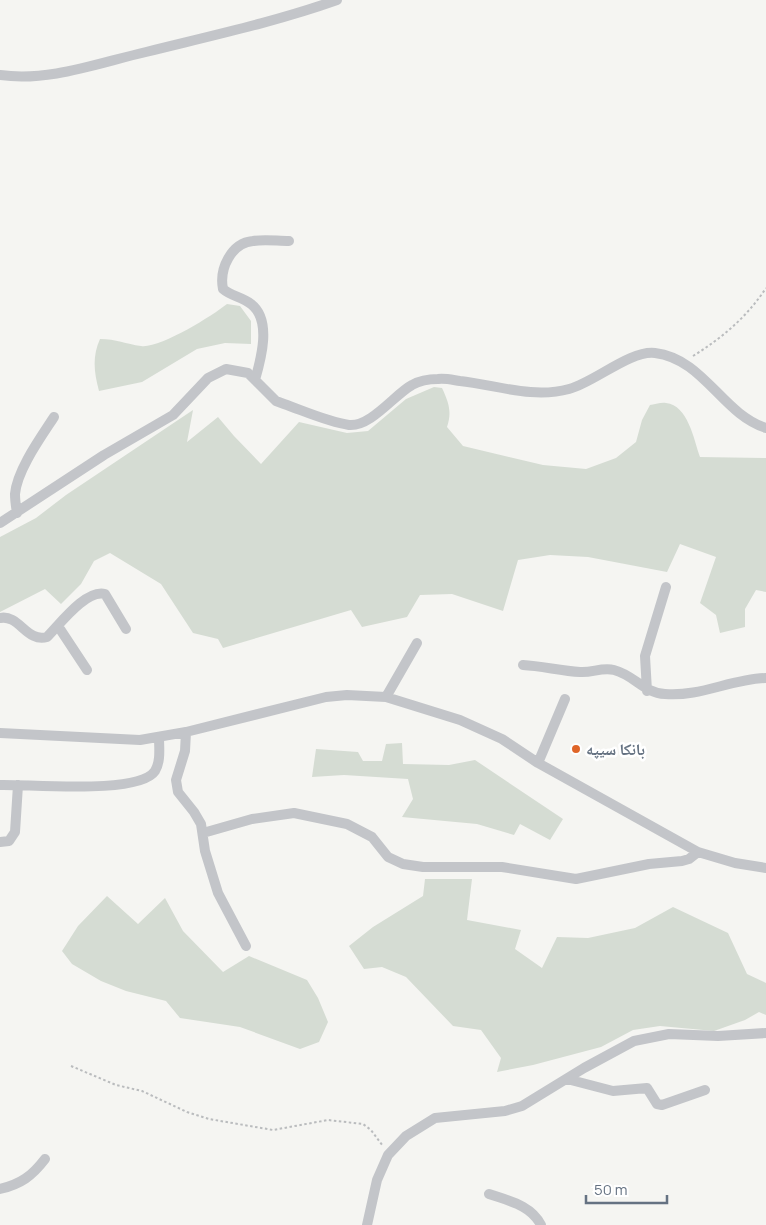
<svg xmlns="http://www.w3.org/2000/svg" width="766" height="1225" font-family="Manrope,'Noto Naskh Arabic',sans-serif">
  <rect width="100%" height="100%" fill="#f5f5f2"/>
  <path fill="#d5dcd3" d="M227,304L240,306L251,321V344L225,343L197,349L142,382L99,391C94,372 92,357 100,339C116,339 126,344 141,346C159,349 212,316 227,304Z
    M434,387L442,388C449,403 452,412 447,427L463,446L543,465L586,469L616,458L636,442L642,420L650,405C654,405 661,402 666,403C688,405 694,440 700,457L766,458V592L756,590L745,609V627L720,633L716,615L700,603L716,557L680,544L667,572L588,557L550,555L518,560L503,611L452,594L420,595L407,617L362,627L351,610L223,648L218,639L193,633L161,584L110,553L94,561L81,584L61,604L45,589L0,612V537L36,518L66,495L193,410L187,442L218,417L234,436L261,464L299,422L347,433L368,431L406,399Z
    M402,743L403,764L449,765L475,760L563,819L550,840L520,824L514,835L477,824L402,817L413,799L408,779L344,775L312,777L316,749L358,752L363,761H382L386,744Z
    M425,879H472L467,920L521,930L515,949L542,968L557,937L588,938L635,928L673,907L728,933L747,974L766,983V1015L759,1012L745,1020L714,1031L660,1026L633,1030L601,1047L533,1065L497,1072L501,1058L481,1030L453,1026L406,977L382,967L364,969L349,946L373,927L423,896Z
    M107,896L138,924L165,898L183,931L223,972L249,956L307,980L318,998L328,1022L319,1042L300,1049L240,1027L180,1018L166,1001L126,991L101,981L72,964L62,951L78,926Z"/>
  <g fill="none" stroke-linecap="round" stroke-linejoin="round">
    <path stroke="#babcbe" stroke-width="2" stroke-dasharray="2.5 2.5" stroke-linecap="butt" d="M693,356C722,338 747,317 766,288
      M71,1066L116,1085L142,1091L187,1112L209,1119L273,1130L328,1120L363,1124L371,1130L383,1146"/>
    <path stroke="#c3c5c9" stroke-width="10" d="M0,75C49,82 98,63 146,52C210,36 275,22 337,0
      M255,380C261,359 272,320 251,304C242,297 231,296 223,289C219,269 231,243 253,241C265,239 277,241 289,241
      M17,513C16,507 15,500 15,494C17,470 41,437 54,417
      M0,523L104,455L173,415L208,378L226,369L248,373L276,401L284,404C304,411 328,422 349,425C371,427 395,394 412,385C419,381 430,379 438,379C445,378 453,380 460,381C496,385 533,399 569,389C595,382 630,350 655,353C704,359 722,414 766,428
      M0,618C19,614 27,643 47,637C60,624 86,589 105,594L126,629
      M58,626L87,670
      M523,665C542,666 561,671 580,672C592,673 602,667 614,670C634,675 644,693 665,694C700,697 731,679 766,678
      M647,691L645,656L666,587
      M386,697L417,643
      M186,732L185,751L176,780L178,792L194,812L201,824L205,851L218,893L246,946
      M0,733L140,740L186,732L326,697L347,695L386,697L460,720L502,739L538,763L698,852L735,863L766,868
      M538,763L565,699
      M0,785C29,784 139,795 155,771C161,761 159,748 159,737
      M203,833L252,819L294,813L347,824L372,837L388,857L403,864L423,867H502L576,879L649,864L682,861L689,859L698,852
      M0,842L9,841L15,832L18,785
      M567,1079L613,1091L647,1088L657,1104L662,1105L705,1090
      M0,1189C21,1184 32,1176 45,1159
      M489,1194C509,1201 531,1205 541,1225
      M367,1225L377,1180L388,1155L406,1136L435,1118L505,1111L522,1106L584,1068L634,1041L669,1034L718,1036L766,1033"/>
  </g>
  <circle fill="#df6528" stroke="#fff" stroke-width="2" cx="576" cy="749" r="5"/>
  <g text-anchor="middle" dominant-baseline="central" stroke-width="5" stroke-linejoin="round" paint-order="stroke">
    <g font-size="16" font-weight="bold" fill="#657282" stroke="#fff" text-anchor="start">
      <text x="586" y="749">بانکا سیپە</text>
    </g>
  </g>
  <path d="M586 1195v8h81v-8" fill="none" stroke="#657282" stroke-width="2.5"/>
  <text x="594" y="1195" font-size="15" fill="#657282" stroke="#ffffff" stroke-width="4" paint-order="stroke">50 m</text>
</svg>
